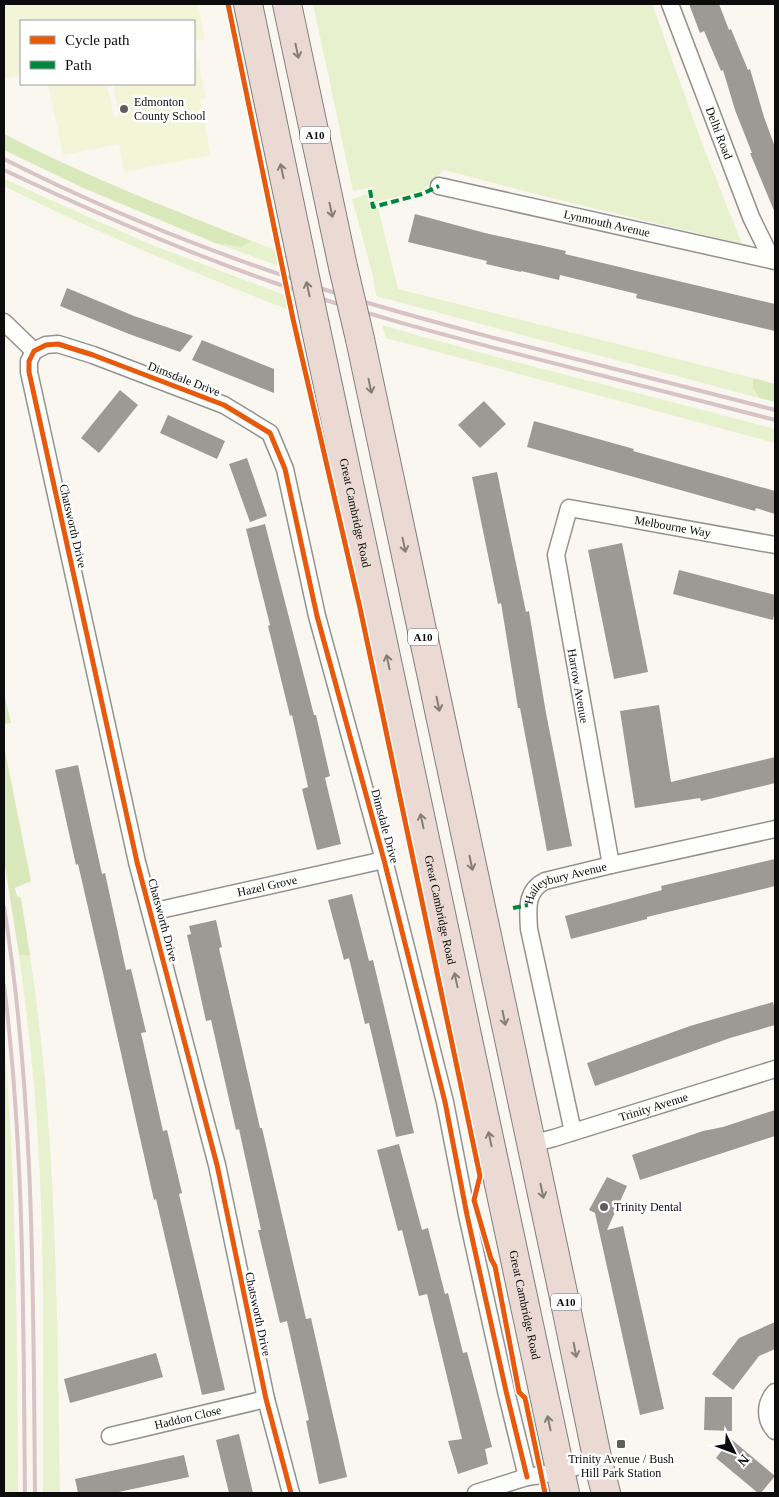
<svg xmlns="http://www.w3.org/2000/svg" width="779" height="1497" font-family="'Times New Roman',serif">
  <rect width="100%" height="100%" fill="#faf7f0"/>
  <path fill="#e8f1ce" d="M313,4H652L700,138L742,244L539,195L444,170L422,191L375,202L372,187L353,191Z
    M4,179L147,243L287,296V309C191,272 96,232 4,186Z
    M367,194L371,210L378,208L398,289L753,378V388L759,398L376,296L373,276L352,199Z
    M252,241L273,249L282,267L215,243L241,247Z
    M382,325C512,363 644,394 775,429V443L386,338Z
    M19,955H30C57,1133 57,1313 60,1493H43C43,1382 45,1270 39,1159C36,1091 28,1022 19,955Z
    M4,1039C17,1190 17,1342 18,1493H4Z"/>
  <path fill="#dae9bb" d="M4,134C84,176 169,208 252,241L241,247L215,243L81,187L4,150Z
    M753,378L775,384V402L759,398L753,388Z
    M4,693L11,723L4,724Z
    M4,746L31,881L15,888L17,896L21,898L30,955H19L4,860Z"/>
  <path fill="#f2f5d8" d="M4,4H198L205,39L194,41L206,98L200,100L211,155L124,172L119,144L63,155L48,84H107L114,117L119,116L113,84H194V21H21V75L4,79Z"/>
  <path fill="#9d9a96" d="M689,4H719L729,30L731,29L748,70L750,69L764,117L775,147V213L750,153H752L735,110L723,70L721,71L704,31L700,33Z
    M415,214L485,233L566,251L565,254L775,304V331L636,298L637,294L560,275L559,280L521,271V272L486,264L487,261L408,242Z
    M67,288L134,316L193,336L180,352L129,334L60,306Z
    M202,340L274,369V393L192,360Z
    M120,390L138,405L99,453L81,438Z
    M484,401L506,424L480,448L458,425Z
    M168,415L225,441L217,459L160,433Z
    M534,421L634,449L633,451L775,491V514L756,508L755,511L527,447Z
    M247,458L267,516L250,522L229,464Z
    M497,472L526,612L529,611L546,713L572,846L547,851L520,708H518L501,603L498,604L472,477Z
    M265,524L314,715H316L330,776L325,778L341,844L317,850L302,789L308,787L292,715L290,716L268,626L270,625L246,529Z
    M622,543L648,672L614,679L588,550Z
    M679,570L775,595V609L773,620L673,594Z
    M659,705L671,782L775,757V783L701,801L700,798L635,808L620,711Z
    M78,765L102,874L105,873L126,970L131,969L146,1032L141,1033L163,1131L167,1130L182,1193L179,1194L225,1390L202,1395L156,1199L154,1200L103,973L78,864L76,865L55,770Z
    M775,859V886L647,917V919L571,939L565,916L662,890L661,886Z
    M352,894L369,961L373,960L414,1133L396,1137L369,1023L365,1024L349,958L344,960L328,900Z
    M216,920L222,947L219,948L260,1128H262L306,1319L311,1318L347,1477L319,1484L306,1421L309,1420L287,1321L280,1323L258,1230H261L239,1129L236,1130L211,1020L206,1021L187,935L191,934L189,926Z
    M773,1002L775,1011V1025L730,1038L595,1086L587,1063L690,1026Z
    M775,1110V1136L640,1180L632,1155L703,1131L723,1127Z
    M399,1144L422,1230L428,1228L445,1294L448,1293L463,1353L467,1352L492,1447L485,1449L488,1464L458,1474L448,1441L462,1439L427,1294L419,1296L402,1230L398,1231L377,1150Z
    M607,1177L627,1186L607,1230L623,1226L664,1409L640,1415L595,1213L589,1210Z
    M775,1322V1349L759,1356L733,1390L712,1374L739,1338Z
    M156,1353L163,1377L70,1403L64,1379Z
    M705,1397H732V1431L704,1430Z
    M239,1434L253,1493H229L216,1440Z
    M731,1439L775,1476L761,1493H758L716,1458Z
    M184,1455L189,1477L114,1493H78L75,1479Z"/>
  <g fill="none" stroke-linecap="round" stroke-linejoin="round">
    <g stroke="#93928f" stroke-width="19">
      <g id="street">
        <path id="s1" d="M670,4L751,217L772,260"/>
        <path id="s2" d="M439,186L775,261"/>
        <path d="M4,322L34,351"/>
        <path id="s3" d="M611,865L556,555L569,508L775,545"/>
        <path id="s4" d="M151,912L384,860"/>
        <path id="s5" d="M573,1132L529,929C528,910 525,891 545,881L611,865L775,829"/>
        <path id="s6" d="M531,1144L554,1138L775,1069"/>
        <path d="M775,1392C765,1403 764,1419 775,1431"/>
        <path id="s7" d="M110,1436L266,1399"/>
        <path d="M291,1493L266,1399L217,1165L137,862L29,372V361L34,351L46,345L58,344L93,355L224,405L270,433L285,469L317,616L384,860L445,1102L467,1215L506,1391L527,1477"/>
        <path d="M476,1493L527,1477L541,1475L598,1462"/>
      </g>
    </g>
    <g stroke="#807f7c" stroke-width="30">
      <g id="highway">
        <path d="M248,4L300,253"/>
        <path d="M287,4L343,267"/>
        <path id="s8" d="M315,325L565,1493"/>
        <path d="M360,339L562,1288L598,1462L606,1493"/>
      </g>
    </g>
    <use href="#street" stroke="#fefefd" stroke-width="16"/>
    <use href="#highway" stroke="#eadad3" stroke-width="28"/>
    <path stroke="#d8c3c6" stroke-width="4" d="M4,159C108,212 218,255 329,291C385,309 442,324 498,339C590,363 683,386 775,410
      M4,170C93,212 182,251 275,283C351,310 429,331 506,351C596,374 686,397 775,420
      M4,907C35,1101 33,1297 35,1493
      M4,985C25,1154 23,1323 25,1493"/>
    <g stroke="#807f7c" stroke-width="30" stroke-linecap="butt">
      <path id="highway-bridge" d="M300,253L315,325
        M343,267L360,339"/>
    </g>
    <use href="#highway-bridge" stroke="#eadad3" stroke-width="28"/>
    <path stroke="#00873e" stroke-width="4" stroke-dasharray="8 4" stroke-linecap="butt" d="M370,190L373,207L422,194L439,186
      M513,908L528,905"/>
    <g stroke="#fff" stroke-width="8">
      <path id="cycleway" d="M228,4L293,319L360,608L480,1176L474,1200L491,1259L495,1266L519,1392L525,1398L545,1493
        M291,1493L266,1399L217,1165L137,862L29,372V361L34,351L46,345L58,344L93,355L224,405L270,433L285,469L317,616L384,860L445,1102L467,1215L506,1391L527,1477"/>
    </g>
    <use href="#cycleway" stroke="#e8590c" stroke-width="5"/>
  </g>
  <defs><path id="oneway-shaft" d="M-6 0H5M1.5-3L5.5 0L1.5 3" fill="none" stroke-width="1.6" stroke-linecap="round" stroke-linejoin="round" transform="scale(1.25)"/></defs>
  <g stroke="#867d79">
    <use href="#oneway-shaft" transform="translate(297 51) rotate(78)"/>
    <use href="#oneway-shaft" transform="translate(282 171) rotate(-102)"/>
    <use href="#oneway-shaft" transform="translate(331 210) rotate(78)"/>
    <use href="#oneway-shaft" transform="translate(308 289) rotate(-102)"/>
    <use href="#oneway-shaft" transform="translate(370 386) rotate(78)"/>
    <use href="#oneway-shaft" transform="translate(404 545) rotate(78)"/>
    <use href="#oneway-shaft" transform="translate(388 662) rotate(-102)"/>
    <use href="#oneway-shaft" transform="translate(438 704) rotate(78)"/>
    <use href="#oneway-shaft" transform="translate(422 821) rotate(-102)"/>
    <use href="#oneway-shaft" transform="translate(471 863) rotate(78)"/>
    <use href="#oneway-shaft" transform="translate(456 980) rotate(-102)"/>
    <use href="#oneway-shaft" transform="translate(504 1018) rotate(78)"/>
    <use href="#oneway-shaft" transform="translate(490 1139) rotate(-102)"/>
    <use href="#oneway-shaft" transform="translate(542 1191) rotate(78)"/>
    <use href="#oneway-shaft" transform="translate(575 1350) rotate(79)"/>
    <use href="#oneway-shaft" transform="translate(549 1423) rotate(-102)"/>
  </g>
  <g fill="#5f5e5c" stroke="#fff" stroke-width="2">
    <circle cx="124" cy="109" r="5"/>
    <circle cx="604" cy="1207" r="5"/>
    <rect x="616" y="1439" width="10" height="10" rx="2.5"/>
  </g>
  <g text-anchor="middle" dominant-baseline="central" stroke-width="5" stroke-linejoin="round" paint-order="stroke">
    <g fill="#fff" stroke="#555" stroke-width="1">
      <rect x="300" y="126.5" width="30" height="17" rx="4"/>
      <rect x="408" y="628.5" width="30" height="17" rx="4"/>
      <rect x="551" y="1293.5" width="30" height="17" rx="4"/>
    </g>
    <g font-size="11" font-weight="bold" fill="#0c0c0c">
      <text x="315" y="135">A10</text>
      <text x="423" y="637">A10</text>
      <text x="566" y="1302">A10</text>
    </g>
    <g font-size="12" fill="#0c0c0c" stroke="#fff" text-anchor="start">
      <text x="134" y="102">Edmonton<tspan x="134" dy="14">County School</tspan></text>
      <text x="614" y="1207">Trinity Dental</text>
      <text x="621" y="1459" text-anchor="middle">Trinity Avenue / Bush<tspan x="621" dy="14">Hill Park Station</tspan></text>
    </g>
    <g font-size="12" fill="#0c0c0c" stroke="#fff">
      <text stroke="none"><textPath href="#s1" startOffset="138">Delhi Road</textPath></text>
      <text stroke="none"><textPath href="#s2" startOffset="172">Lynmouth Avenue</textPath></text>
      <text transform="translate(184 379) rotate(21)">Dimsdale Drive</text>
      <text stroke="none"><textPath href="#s8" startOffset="192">Great Cambridge Road</textPath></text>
      <text transform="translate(73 526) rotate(77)">Chatsworth Drive</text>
      <text stroke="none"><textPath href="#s3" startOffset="469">Melbourne Way</textPath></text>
      <text transform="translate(578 686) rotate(80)">Harrow Avenue</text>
      <text transform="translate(385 826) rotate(75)">Dimsdale Drive</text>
      <text stroke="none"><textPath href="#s4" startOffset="119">Hazel Grove</textPath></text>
      <text stroke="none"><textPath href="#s5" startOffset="279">Haileybury Avenue</textPath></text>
      <text stroke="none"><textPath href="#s8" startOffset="598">Great Cambridge Road</textPath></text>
      <text transform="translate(163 920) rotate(75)">Chatsworth Drive</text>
      <text stroke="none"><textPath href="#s6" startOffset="128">Trinity Avenue</textPath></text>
      <text stroke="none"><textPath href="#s8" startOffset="1002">Great Cambridge Road</textPath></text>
      <text transform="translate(258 1314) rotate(78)">Chatsworth Drive</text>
      <text stroke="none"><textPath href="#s7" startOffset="80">Haddon Close</textPath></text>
    </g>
  </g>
  <rect width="779" height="1497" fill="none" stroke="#0c0c0c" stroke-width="10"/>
  <rect x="20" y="20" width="175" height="65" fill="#ffffff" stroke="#9e9e9e"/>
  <rect x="30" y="36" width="25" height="8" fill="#e8590c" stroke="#9e9e9e"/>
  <text x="65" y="45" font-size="15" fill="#0c0c0c">Cycle path</text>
  <rect x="30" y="61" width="25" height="8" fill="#00873e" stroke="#9e9e9e"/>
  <text x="65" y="70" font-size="15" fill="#0c0c0c">Path</text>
  <g transform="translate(734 1452) rotate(132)" stroke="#ffffff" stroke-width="4" paint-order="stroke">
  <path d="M0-4L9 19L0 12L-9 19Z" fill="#0c0c0c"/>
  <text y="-8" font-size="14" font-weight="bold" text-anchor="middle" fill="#0c0c0c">N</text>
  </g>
</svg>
